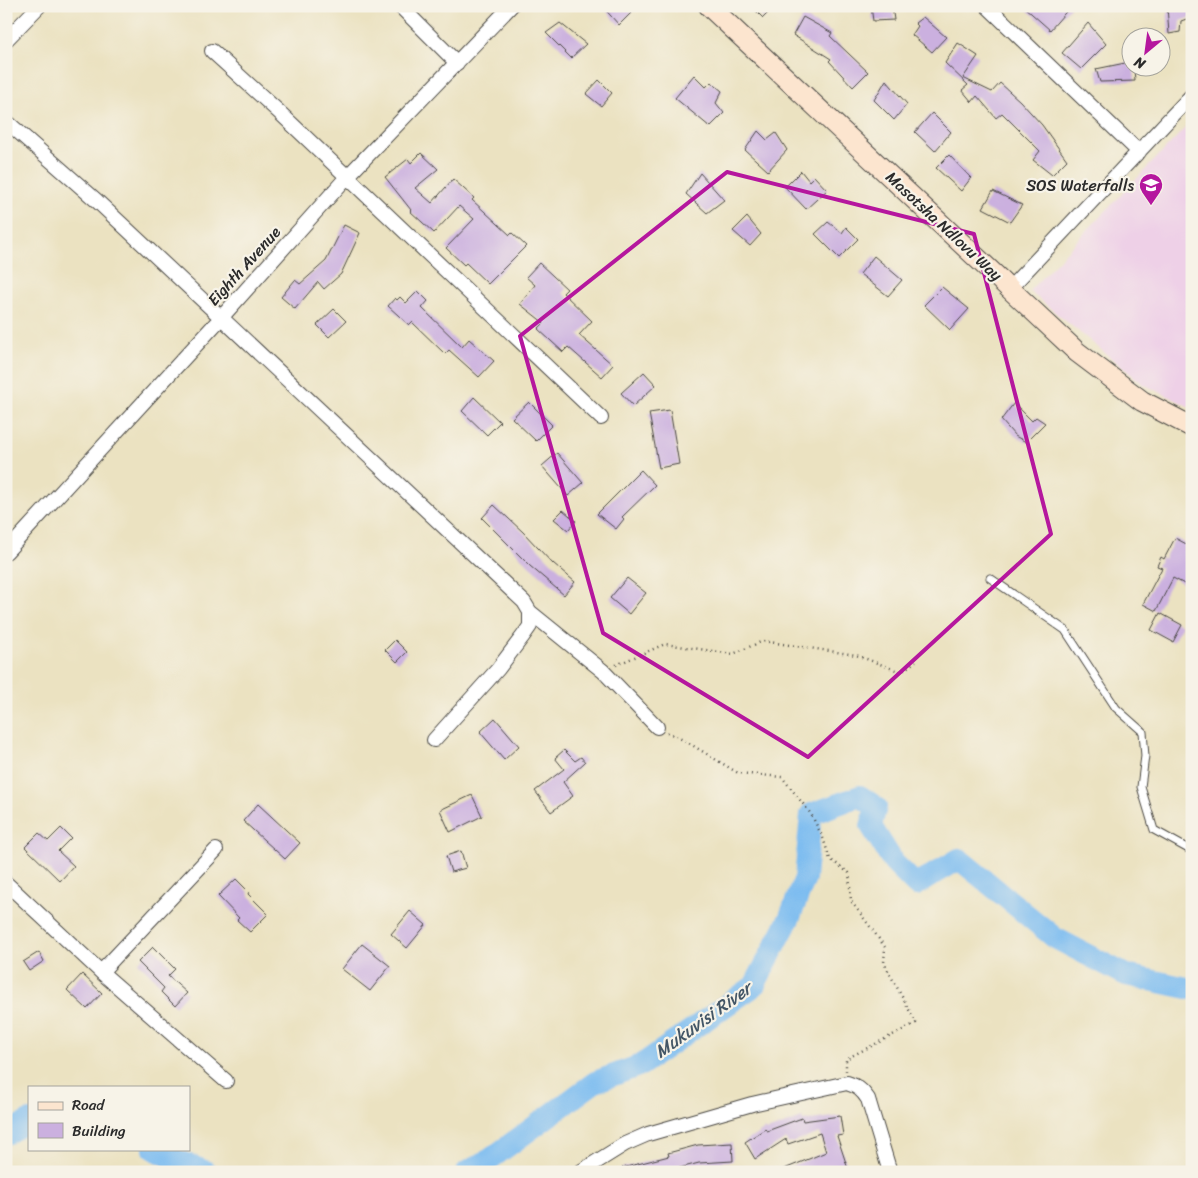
<svg xmlns="http://www.w3.org/2000/svg" width="1198" height="1178" font-family="Sriracha,sans-serif">
  <rect width="100%" height="100%" fill="#f7f3e8"/>
  <filter id="ink" filterUnits="userSpaceOnUse"><feTurbulence type="fractalNoise" baseFrequency=".02" numOctaves="2"/><feDisplacementMap in="SourceGraphic" scale="10" xChannelSelector="R" yChannelSelector="G"/><feConvolveMatrix kernelMatrix="1 2 1 2 8 2 1 2 1" color-interpolation-filters="sRGB"/></filter>
  <filter id="wash" filterUnits="userSpaceOnUse"><feTurbulence type="fractalNoise" baseFrequency=".0096" numOctaves="4" result="noise"/><feDisplacementMap in="SourceGraphic" scale="20" xChannelSelector="R" yChannelSelector="G"/><feGaussianBlur stdDeviation="1.12" result="paint"/><feColorMatrix in="noise" values="0 0 0 0 0 0 0 0 0 0 0 0 0 0 0 0 0 1.4 0 .05"/><feComposite in="paint" operator="in"/></filter>
  <g filter="url(#wash)">
    <rect width="100%" height="100%" fill="#ebe2c1"/>
    <path fill="#eed0e7" d="M1192,121V408L1143,384L1029,291Z"/>
    <g fill="none" stroke-linecap="round" stroke-linejoin="round">
      <path stroke="#7cbcf0" stroke-width="22" d="M6,1134L29,1121
        M154,1149L181,1162L207,1172
        M467,1172L489,1160L595,1082L641,1065L754,986L789,919L805,878L811,814L860,796L876,807L871,826L894,863L916,885L959,859L1055,938L1126,975L1192,989"/>
    </g>
    <g id="blocks">
      <path fill="#cbb0df" d="M602,6H638L619,25Z
        M751,6H775L763,18Z
        M871,6H892L894,20L873,21Z
        M1023,6H1071L1050,30Z
        M1167,6H1192V17L1181,21L1180,32L1169,34Z
        M803,17L832,33L830,36L868,72L853,87L829,61L831,59L793,35Z
        M923,17L946,37L932,52L912,35L918,26L915,23Z
        M560,23L586,44L571,58L546,33Z
        M1088,23L1106,44L1081,69L1062,53Z
        M958,43L978,56L963,78L992,92L1000,83L1020,101L1042,125L1067,160L1052,175L1033,160L1040,151L1002,113L996,118L977,96L972,102L962,90L968,85L945,63Z
        M1130,62V68H1134L1135,81L1100,82L1096,69Z
        M694,75L706,87L711,82L722,91L716,103L724,113L710,127L675,98Z
        M599,80L612,93L601,106L586,94Z
        M886,80L907,104L894,120L874,100Z
        M932,113L951,132L935,151L915,132Z
        M758,131L767,140L776,133L787,150L768,171L745,150Z
        M421,153L438,169L415,188L432,203L453,179L474,198L472,200L510,235L512,233L526,246L488,284L466,263L464,265L446,248L474,219L459,206L434,233L410,211L411,210L385,177L408,159L411,163Z
        M949,155L971,178L961,191L936,168Z
        M801,171L809,181L814,176L827,190L806,209L785,187Z
        M700,173L724,200L707,213L686,194Z
        M993,191L1022,205L1010,222L983,208Z
        M747,217L761,234L750,246L733,231Z
        M828,222L842,233L846,227L858,239L839,258L815,234Z
        M344,225L360,233L341,274L324,289L318,282L295,309L281,297L295,280L300,284L326,261Z
        M874,256L902,280L888,296L860,274Z
        M539,263L567,289L563,293L592,321L579,335L613,365L602,377L568,347L563,352L538,329L544,323L520,304L535,285L526,277Z
        M942,287L969,309L950,330L924,305Z
        M418,291L428,301L422,308L462,347L469,339L494,361L479,377L449,350L445,354L412,322L409,325L388,306L395,298L397,300L400,297L406,303Z
        M334,309L346,321L329,337L317,325Z
        M644,372L656,385L633,406L621,393Z
        M474,397L500,422L487,435L462,411Z
        M529,402L552,425L536,441L512,418Z
        M1014,403L1032,421L1036,417L1045,423L1026,442L1015,436L1001,420Z
        M670,410L679,464L659,468L649,413Z
        M557,453L583,483L568,496L542,466Z
        M641,470L655,485L622,517L624,519L616,529L597,514Z
        M494,505L523,532L553,564V563L575,582L564,595L530,566L482,518Z
        M563,510L576,521L568,530L554,519Z
        M1175,538L1192,547V588L1173,578L1156,611L1143,604L1162,568L1157,566L1161,557L1164,559Z
        M627,578L646,593L629,614L610,598Z
        M1160,613L1182,625L1173,642L1151,630Z
        M395,640L407,652L397,662L385,650Z
        M495,718L519,746L504,760L480,732Z
        M564,750L575,761L581,757L585,762L563,782L573,796L551,812L535,791L564,769L555,758Z
        M472,795L482,816L450,832L440,810Z
        M258,804L300,843L285,859L243,821Z
        M61,828L71,838L58,851L74,866L60,881L25,847L39,833L48,841Z
        M461,851L466,868L451,872L446,856Z
        M236,879L249,892L248,894L268,914L250,932L237,920L239,918L218,896Z
        M410,911L426,925L407,948L391,934Z
        M362,944L390,966L370,991L342,969Z
        M153,947L175,969L168,976L187,993L175,1006L161,992L164,988L138,962Z
        M39,952L44,961L29,971L23,962Z
        M82,974L102,993L87,1009L67,990Z
        M840,1116L843,1135L837,1136L849,1172H777L826,1152L820,1133L788,1144L786,1139L755,1159L745,1142L765,1129L767,1131L802,1118L803,1121Z
        M732,1143L733,1161L699,1163L664,1172H622V1168L669,1156L668,1153L698,1145Z"/>
    </g>
  </g>
  <g filter="url(#ink)">
    <use href="#blocks" fill-opacity="0" stroke="#484642" stroke-width="1"/>
    <g fill="none" stroke-linecap="round" stroke-linejoin="round">
      <g stroke="#484642" stroke-width="9">
        <path id="lane" d="M990,578L1065,630L1116,708L1143,732L1145,756L1141,787L1154,830L1192,851"/>
      </g>
      <g stroke="#484642" stroke-width="16">
        <path id="street" d="M400,6L457,63
          M987,6L1139,152
          M6,40L39,6
          M212,51L279,112L601,418
          M6,121L97,201L524,602L530,612V626L523,636L498,669L434,740
          M1010,288L1192,95
          M6,552L220,319L346,178L511,6
          M530,612L603,671L657,727
          M6,883L101,972L226,1081
          M101,972L216,850
          M580,1172L625,1144L648,1134L752,1104L847,1083C857,1086 862,1090 868,1099L890,1172"/>
      </g>
      <g stroke="#484642" stroke-width="22">
        <path id="secondary" d="M709,6L1077,352L1142,401L1192,427"/>
      </g>
      <path stroke="#484642" stroke-width="2.5" stroke-dasharray="1 4" stroke-linecap="butt" d="M616,665L665,644L733,654L763,641L856,655L901,672L916,661
        M667,732L687,742L738,773L782,777L811,814L823,838L830,859L849,873L851,901L885,947L884,963L916,1023L846,1059V1071"/>
      <use href="#lane" stroke="#fff" stroke-width="7"/>
      <use href="#street" stroke="#fff" stroke-width="14"/>
      <use href="#secondary" stroke="#fce5cf" stroke-width="20"/>
    </g>
  </g>
  <path fill="none" stroke="#b5179e" stroke-width="4" stroke-linejoin="round" d="M727,172L974,234L1051,534L808,757L603,633L520,336Z"/>
  <defs>
    <g id="school-pin" transform="scale(1.25)"><path d="M0 17L-7.5 6A9.5 9.5 0 1 1 7.5 6Z" fill="#b5179e" stroke="#f7f3e8"/><path d="M0-5L7-2L0 1L-7-2ZM-4 1L0 2.5L4 1V4Q0 6-4 4Z" fill="#fff"/></g>
  </defs>
  <g fill-rule="evenodd">
    <use href="#school-pin" x="1151" y="185"/>
  </g>
  <g text-anchor="middle" dominant-baseline="central" stroke-width="4.5" stroke-linejoin="round" paint-order="stroke">
    <g font-size="16" fill="#2b2b2b" stroke="#f7f3e8" text-anchor="end">
      <text x="1134" y="185">SOS Waterfalls</text>
    </g>
    <g font-size="16" fill="#2b2b2b" stroke="#f7f3e8">
      <text transform="translate(944 226) rotate(43)">Masotsha Ndlovu Way</text>
      <text transform="translate(244 266) rotate(-48)">Eighth Avenue</text>
    </g>
    <g font-size="18" font-style="italic" fill="#435666" stroke="#f7f3e8">
      <text transform="translate(703 1020) rotate(-36)">Mukuvisi River</text>
    </g>
  </g>
  <rect width="1198" height="1178" fill="none" stroke="#f7f3e8" stroke-width="25"/>
  <rect x="28" y="1086" width="162" height="65" fill="#f7f3e8" stroke="#a5a39c"/>
  <rect x="38" y="1102" width="25" height="8" fill="#fce5cf" stroke="#a5a39c"/>
  <text x="72" y="1110" font-size="15" fill="#2b2b2b">Road</text>
  <rect x="38" y="1123" width="25" height="15" fill="#cbb0df" stroke="#a5a39c"/>
  <text x="72" y="1136" font-size="15" fill="#2b2b2b">Building</text>
  <g transform="translate(1146 52) rotate(209)"><circle r="24" fill="#f7f3e8" stroke="#a5a39c"/>
  <path d="M0-4L9 19L0 12L-9 19Z" fill="#b5179e"/>
  <text y="-8" font-size="14" font-weight="bold" text-anchor="middle" fill="#2b2b2b">N</text>
  </g>
</svg>
